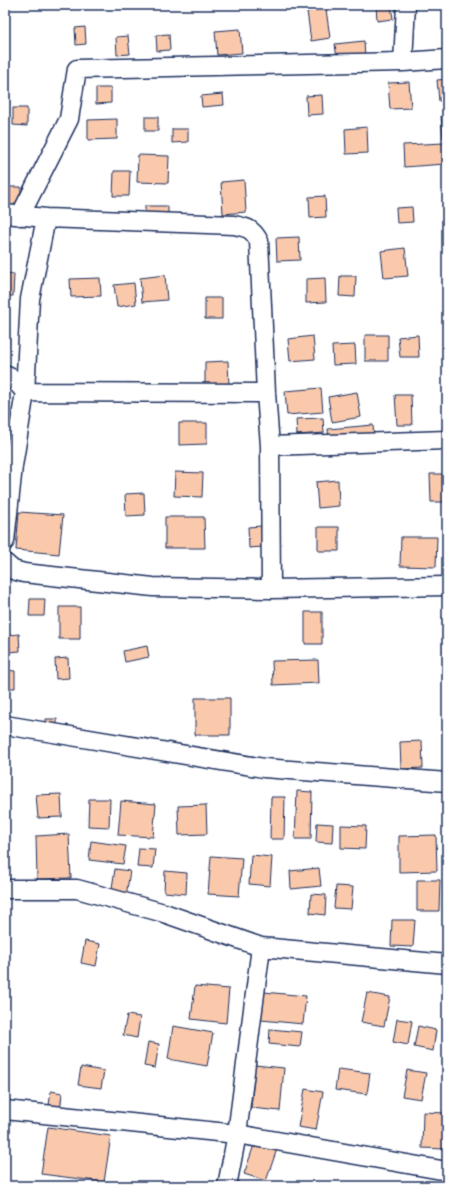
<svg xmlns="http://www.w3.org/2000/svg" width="452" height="1191" font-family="Itim,sans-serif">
  <rect width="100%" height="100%" fill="#fff"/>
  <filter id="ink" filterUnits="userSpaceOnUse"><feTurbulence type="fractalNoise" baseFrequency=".025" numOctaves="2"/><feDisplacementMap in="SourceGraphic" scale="8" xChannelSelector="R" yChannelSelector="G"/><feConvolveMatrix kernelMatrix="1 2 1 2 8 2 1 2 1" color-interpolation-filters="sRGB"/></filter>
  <g filter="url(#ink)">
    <path fill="#fac8aa" stroke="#1b2f5e" d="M376,5H391L393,19L377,21Z
      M326,9L330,38L311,41L307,11Z
      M85,27L86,44L76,45L75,28Z
      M240,29L242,53L217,55L215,31Z
      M169,34L170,50L157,51L156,35Z
      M128,36L130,54L117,55L116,37Z
      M364,41L365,57L337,59L335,44Z
      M447,79V101H439L437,80Z
      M409,82L411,108L390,109L388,83Z
      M96,88H111V103L96,104Z
      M223,94L224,105L202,107L201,96Z
      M322,95L323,114L307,115L306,96Z
      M13,108H27V126L13,125Z
      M441,116H447V137L443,138Z
      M145,117H158V131H145Z
      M117,119V139L88,140V120Z
      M367,127L368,153L346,154L345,129Z
      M172,129H188V142L172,143Z
      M444,143L445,164L404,167L403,145Z
      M138,155L169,156L168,183L137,182Z
      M114,171H130L129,196H113Z
      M244,180L246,212L223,214L221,182Z
      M10,187H21L20,206H10Z
      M325,196L326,217L310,218L309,197Z
      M145,206H168V218L145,219Z
      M412,207L413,222L397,223L396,208Z
      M299,237L300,260L277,261L276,238Z
      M405,248L408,276L384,278L381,251Z
      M5,273L14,274L13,296H5Z
      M165,275L167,300L142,302L140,278Z
      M340,276H356L355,297L339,296Z
      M100,278L101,296L71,297L70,279Z
      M325,278L326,302L306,303V279Z
      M134,283L136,304L117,307L114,285Z
      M205,298H222V319H205Z
      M365,335H388V361H365Z
      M418,335L419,357H400L398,337Z
      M5,336H9L6,366H5Z
      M313,336L315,359L290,361L288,339Z
      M355,345L356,364L333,365L332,346Z
      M228,361L229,386L205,387V362Z
      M321,388L323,412L287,415L285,391Z
      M357,392L361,417L332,422L328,397Z
      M395,395H411L412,425H397Z
      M323,418L324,433L297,435L296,419Z
      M179,423H207V444L179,445Z
      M373,425L374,438L329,441L328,429Z
      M175,472L203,473L202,497L174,496Z
      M430,474H447V502H431Z
      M338,480L339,506L318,508L316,482Z
      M144,493L145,515L126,516L125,494Z
      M19,512L63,515L59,554L16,550Z
      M165,517H204L205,548H165Z
      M261,526L263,547L249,548L248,527Z
      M318,527H339V551H318Z
      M401,537H437L436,567L400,566Z
      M30,599H45L44,616H29Z
      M59,607H80V639H59Z
      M305,612H322V644H305Z
      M443,617H447V655H444Z
      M19,634L20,651L10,652L9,635Z
      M147,646L149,657L125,662L123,651Z
      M68,658L69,678L56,679L55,659Z
      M318,660L319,683L273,685L272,661Z
      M5,670L15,671V688H5Z
      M195,698H230V735H195Z
      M46,719H57V729L46,728Z
      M422,741L423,768L401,769L400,742Z
      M297,791L312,792L311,839H295Z
      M61,794L62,817L38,818L36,795Z
      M271,797H285L284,839H270Z
      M89,799H110L109,827L88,826Z
      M121,801L156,804L153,837L118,835Z
      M206,805L207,834L179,835L178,806Z
      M317,823L333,824L332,843L316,842Z
      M341,825L366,826L365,849L341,848Z
      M69,834L71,878L37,879L36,836Z
      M436,835L437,871L399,872V836Z
      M91,841L126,846L123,864L89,860Z
      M139,848L155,849L153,868L137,867Z
      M251,855L272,857L270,886L249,884Z
      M211,856L242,858L239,896L208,894Z
      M319,868L321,886L291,889L290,871Z
      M115,869L130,871L126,896L111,894Z
      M165,871L187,873L186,894L164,892Z
      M417,880H440L439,911H417Z
      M336,886L353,887L351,909L334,908Z
      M311,894L326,895L325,915L310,913Z
      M392,920H415L413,947L391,946Z
      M85,941L100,944L96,966L81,963Z
      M195,986L229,989L226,1023L191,1019Z
      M264,992L306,996L303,1024L261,1020Z
      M367,993L390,997L384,1026L361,1022Z
      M127,1015L140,1017L137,1038L123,1035Z
      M397,1019L412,1021L408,1045L393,1042Z
      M173,1026L213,1033L207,1066L168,1059Z
      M418,1026L436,1030L433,1051L414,1047Z
      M270,1029L302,1032L300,1047L269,1044Z
      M148,1042L159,1044L155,1068L144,1066Z
      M255,1065L284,1068L280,1111L251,1108Z
      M81,1067L104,1071L101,1088L78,1085Z
      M338,1069L370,1073L367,1094L335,1090Z
      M407,1070L426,1073L421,1099L402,1096Z
      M305,1089L323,1092L316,1130L298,1127Z
      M51,1091L62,1093L60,1113L48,1112Z
      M423,1112L446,1113L444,1149L422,1148Z
      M48,1127L111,1136L104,1182L41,1174Z
      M255,1142L277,1149L266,1181L244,1174Z"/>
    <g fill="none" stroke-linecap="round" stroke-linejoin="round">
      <g stroke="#1b2f5e" stroke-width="21">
        <path id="minor" d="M403,62L406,5
          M5,214L46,218L234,225C249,228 252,229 259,241L266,393L270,446L271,589
          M20,216L69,119L77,69L403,62L447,59
          M5,375C14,378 19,385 25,392L266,393
          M270,446L447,440
          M5,541L13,466L25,392L30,299L46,218
          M5,563L13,570L24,573L153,587L271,589L447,586
          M5,725L264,768L447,782
          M5,889H77L164,913L261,947L447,964
          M5,1110L237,1134L447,1171
          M227,1186L237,1134L261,947"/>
      </g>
      <use href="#minor" stroke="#fff" stroke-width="18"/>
    </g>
  </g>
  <rect width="452" height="1191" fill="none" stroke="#fff" stroke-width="20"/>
  <rect x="10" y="10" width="432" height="1171" fill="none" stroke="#1b2f5e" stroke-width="1.5" filter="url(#ink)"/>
</svg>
